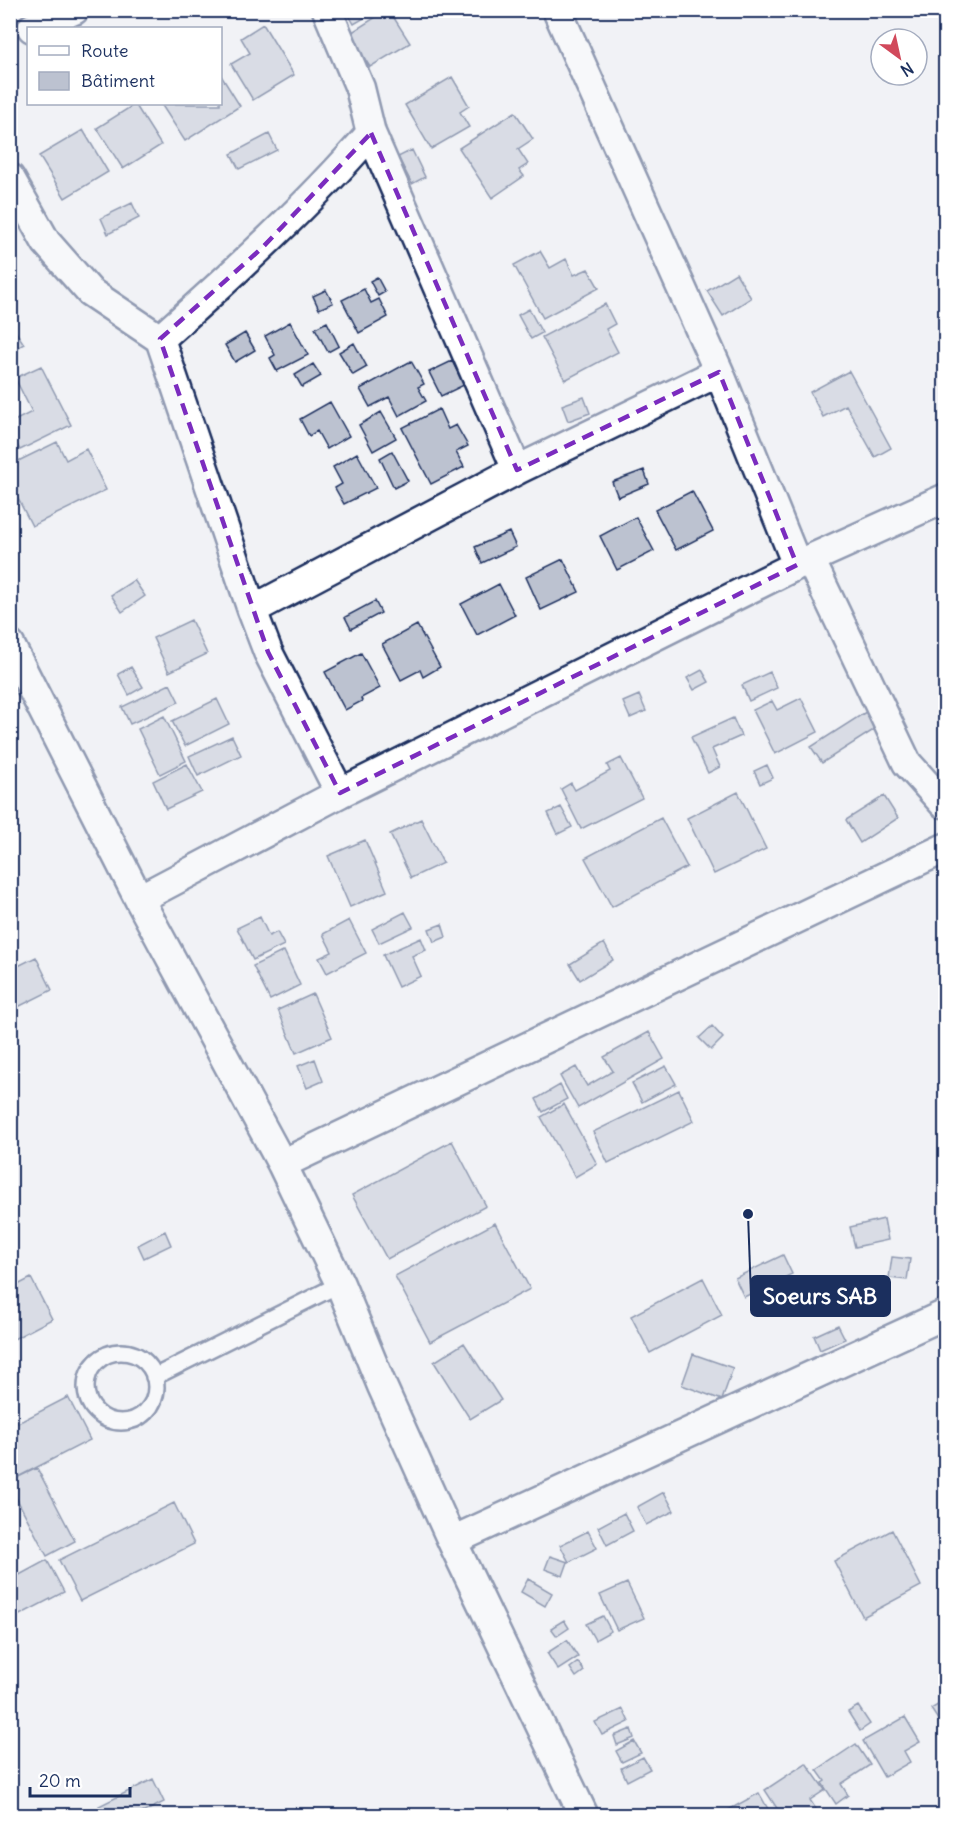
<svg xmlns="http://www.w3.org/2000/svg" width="956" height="1826" font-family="Delius,sans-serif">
  <rect width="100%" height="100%" fill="#f1f2f5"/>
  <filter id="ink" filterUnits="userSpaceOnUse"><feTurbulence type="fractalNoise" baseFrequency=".0167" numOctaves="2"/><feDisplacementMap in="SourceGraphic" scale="12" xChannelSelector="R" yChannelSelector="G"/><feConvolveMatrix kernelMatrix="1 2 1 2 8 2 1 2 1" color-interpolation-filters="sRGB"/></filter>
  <g filter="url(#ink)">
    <path fill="#bcc2d0" stroke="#1b2f5e" stroke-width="1.5" d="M346,10H378L354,24Z
      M387,10H389L410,43L370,67L349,34Z
      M263,24L294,75L253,100L231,64L250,53L241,38Z
      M220,74L240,106L185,141L161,104H220Z
      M452,77L469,106L460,112L469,127L431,149L405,105Z
      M135,104L161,145L123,169L97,128Z
      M515,112L533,139L518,149L528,164L519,170L524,176L492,198L459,148Z
      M83,130L108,172L65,198L39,156Z
      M269,134L277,150L239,169L231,154Z
      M412,150L425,177L412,184L398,157Z
      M132,203L139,218L108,234L101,218Z
      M540,251L550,268L566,259L574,275L588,269L599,288L543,318L514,265Z
      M736,273L751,298L723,316L707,291Z
      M377,277L385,292L378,296L370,281Z
      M364,289L371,303L379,299L388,317L359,333L342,300Z
      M326,290L333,303L319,309L313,296Z
      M605,304L615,324L606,329L618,352L565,380L542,337Z
      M529,309L542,333L531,339L518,315Z
      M290,322L308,355L277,371L270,358L275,355L265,336Z
      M327,322L339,346L328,352L315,328Z
      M10,323L24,344L10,352Z
      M245,333L255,350L235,362L225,345Z
      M354,343L367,367L353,375L339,352Z
      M411,361L424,384L418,387L426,401L399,416L389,397L370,407L360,389Z
      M452,361L464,385L441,396L429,372Z
      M313,364L321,376L302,387L295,375Z
      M41,366L71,425L20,450L10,432V423L32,412L15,378Z
      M849,371L891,448L875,457L846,405L823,417L810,392Z
      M584,397L590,413L568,421L562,405Z
      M330,402L349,436L327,449L317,431L309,436L300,419Z
      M439,409L448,429L456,425L468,446L456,452L464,467L431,484L402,428Z
      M381,412L396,438L373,451L359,425Z
      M57,442L66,460L86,449L106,490L32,526L10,483V465Z
      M392,451L408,481L394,488L380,458Z
      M357,453L376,488L344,504L335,488L342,484L333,467Z
      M644,470L649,484L618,497L612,482Z
      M692,491L713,531L676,550L655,510Z
      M636,517L654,551L617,570L600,536Z
      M509,532L516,547L482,563L475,547Z
      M563,559L579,592L541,610L526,577Z
      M134,580L145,596L122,612L111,595Z
      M499,584L515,615L477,635L461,604Z
      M375,601L381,613L351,629L345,617Z
      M191,620L207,654L169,672L153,638Z
      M417,625L440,667L423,677L420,670L401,680L382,644Z
      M361,653L380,688L361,698L362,701L345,710L325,672Z
      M131,667L143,687L129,695L118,674Z
      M702,670L709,682L694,690L687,678Z
      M770,672L777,688L749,701L742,685Z
      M170,684L179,702L130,724L122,707Z
      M639,695L646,711L630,718L623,702Z
      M801,698L818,732L775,754L753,710L772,701L777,710Z
      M217,699L229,724L185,746L172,721Z
      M872,708L883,724L822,763L811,747Z
      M164,716L186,761L160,774L138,729Z
      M733,718L741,736L712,749L720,767L708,773L691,737Z
      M232,736L241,755L198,776L189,756Z
      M621,758L642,798L581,829L561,789L571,783L575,790L610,771L607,765Z
      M187,764L202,792L166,809L153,781Z
      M767,765L773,778L760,784L754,771Z
      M738,792L766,849L714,874L687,818Z
      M884,796L898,818L860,843L846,820Z
      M561,807L572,827L558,834L548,813Z
      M661,818L687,867L612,907L585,858Z
      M421,819L443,863L411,878L390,834Z
      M365,840L387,891L350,907L328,856Z
      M405,912L413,927L379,943L372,929Z
      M260,917L269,936L277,932L284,945L253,960L237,928Z
      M349,920L366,953L327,973L319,958L332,952L323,934Z
      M442,924L446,937L434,942L429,929Z
      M421,938L426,950L412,956L421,976L398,987L383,955Z
      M604,943L613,960L580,980L570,964Z
      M284,951L300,985L270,1000L253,966Z
      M36,957L52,990L10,1011V970Z
      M313,994L332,1037L296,1053L278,1010Z
      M712,1026L723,1038L711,1050L699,1038Z
      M649,1032L664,1059L578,1108L560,1076L576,1067L587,1086L613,1071L604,1057Z
      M315,1059L323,1081L307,1088L298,1066Z
      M666,1066L676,1084L642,1102L632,1083Z
      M560,1085L567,1099L543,1112L536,1099Z
      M679,1090L694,1121L608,1163L593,1132Z
      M564,1104L597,1164L575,1177L541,1117Z
      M452,1141L486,1206L387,1259L352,1195Z
      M884,1219L888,1240L855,1247L850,1227Z
      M495,1223L530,1289L430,1342L395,1276Z
      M165,1231L171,1245L144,1258L138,1245Z
      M783,1255L792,1274L744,1297L735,1278Z
      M892,1257L910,1259L907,1280L889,1278Z
      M31,1278L52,1319L10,1341V1289Z
      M703,1278L722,1315L650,1353L631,1316Z
      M838,1325L845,1339L820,1350L814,1336Z
      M464,1343L501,1400L470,1419L434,1362Z
      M693,1354L733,1368L722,1400L682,1385Z
      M68,1397L90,1440L10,1481V1409L18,1423Z
      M37,1468L75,1541L47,1556L10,1486V1481Z
      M664,1492L674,1511L646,1525L637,1507Z
      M174,1503L194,1544L80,1601L59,1560Z
      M624,1513L633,1531L607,1545L598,1527Z
      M892,1530L921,1586L863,1617L834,1561Z
      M588,1531L597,1548L569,1562L560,1545Z
      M550,1556L568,1562L563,1576L545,1569Z
      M47,1560L64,1592L10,1620V1580Z
      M528,1579L552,1593L545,1606L521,1592Z
      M627,1583L644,1618L617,1630L600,1595Z
      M603,1616L611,1631L595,1640L586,1624Z
      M564,1620L569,1628L557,1636L551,1628Z
      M567,1640L578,1657L558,1670L547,1653Z
      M578,1662L584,1671L576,1677L570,1668Z
      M946,1700V1732L931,1709Z
      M858,1706L870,1724L860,1731L848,1712Z
      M623,1709L629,1722L602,1735L595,1722Z
      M905,1717L920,1742L904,1751L910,1762L884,1777L863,1741Z
      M631,1729L634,1738L617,1745L614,1736Z
      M634,1741L641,1753L622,1762L616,1751Z
      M856,1744L870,1765L841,1784L848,1795L836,1804L822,1783L825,1781L817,1770Z
      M643,1757L650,1769L627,1781L621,1768Z
      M806,1763L825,1790L810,1800L819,1814L817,1816H782L765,1790Z
      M153,1779L164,1802L136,1816H104L99,1806Z
      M759,1793L772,1816H722L721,1814Z"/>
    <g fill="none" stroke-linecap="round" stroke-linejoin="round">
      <g stroke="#1b2f5e" stroke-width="20">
        <path id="service" d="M86 1387a35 35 0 1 1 70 0a35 35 0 1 1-70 0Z
          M154,1377L340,1284"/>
      </g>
      <g stroke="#1b2f5e" stroke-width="33">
        <path id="minor" d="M327,10L360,88L371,133L517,470
          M557,10L719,372L797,565
          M32,28L74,10
          M10,178L46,242L90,292L160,339L252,610L268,652L340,793
          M160,339C234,273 306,208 371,133
          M810,559L907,763L943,803
          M252,610L517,470L719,372
          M10,645L139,899L282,1164L340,1284L382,1386L452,1541L584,1816
          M139,899L340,793L797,565L946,498
          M282,1164L945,848
          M452,1541L946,1314"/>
      </g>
      <use href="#service" stroke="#fff" stroke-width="15"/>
      <use href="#minor" stroke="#fff" stroke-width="28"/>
    </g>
  </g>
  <path d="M0 0H956V1826H0ZM371,133L517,470L719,372L797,565L340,793L268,652L160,339L262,248Z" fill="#f1f2f5" fill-opacity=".55" fill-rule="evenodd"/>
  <path fill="none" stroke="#7b2cbf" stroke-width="4.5" stroke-dasharray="12 8" stroke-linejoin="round" d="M371,133L517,470L719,372L797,565L340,793L268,652L160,339L262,248Z"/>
  <path fill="none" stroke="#1b2f5e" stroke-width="2" d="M748 1214L751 1296"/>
  <circle fill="#1b2f5e" stroke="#fff" stroke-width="2" cx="748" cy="1214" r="6"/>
  <rect fill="#1b2f5e" stroke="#1b2f5e" stroke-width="2" x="751" y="1276" width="139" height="40" rx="6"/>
  <g font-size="22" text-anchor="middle" font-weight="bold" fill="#fff">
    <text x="820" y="1304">Soeurs SAB</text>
  </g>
  <rect width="956" height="1826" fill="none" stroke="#fff" stroke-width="36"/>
  <rect x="18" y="18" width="920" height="1790" fill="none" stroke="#1b2f5e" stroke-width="2" filter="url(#ink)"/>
  <rect x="27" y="27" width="195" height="78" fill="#ffffff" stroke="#a4acbf" stroke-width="1.5"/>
  <rect x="39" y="46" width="30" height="9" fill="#ffffff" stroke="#a4acbf" stroke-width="1.5"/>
  <text x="81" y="57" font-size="18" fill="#1b2f5e">Route</text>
  <rect x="39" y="72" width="30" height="18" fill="#bcc2d0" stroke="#a4acbf" stroke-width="1.5"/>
  <text x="81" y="87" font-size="18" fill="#1b2f5e">Bâtiment</text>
  <g transform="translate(899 57) rotate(147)"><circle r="28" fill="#ffffff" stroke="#a4acbf" stroke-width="1.5"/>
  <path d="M0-4.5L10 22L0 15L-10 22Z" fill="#d1495b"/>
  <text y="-9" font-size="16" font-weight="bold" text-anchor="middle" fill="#1b2f5e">N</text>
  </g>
  <path d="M30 1787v9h100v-9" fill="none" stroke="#1b2f5e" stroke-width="3"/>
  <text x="39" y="1787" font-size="18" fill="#1b2f5e" stroke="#ffffff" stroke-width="4.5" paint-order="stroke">20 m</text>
</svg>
